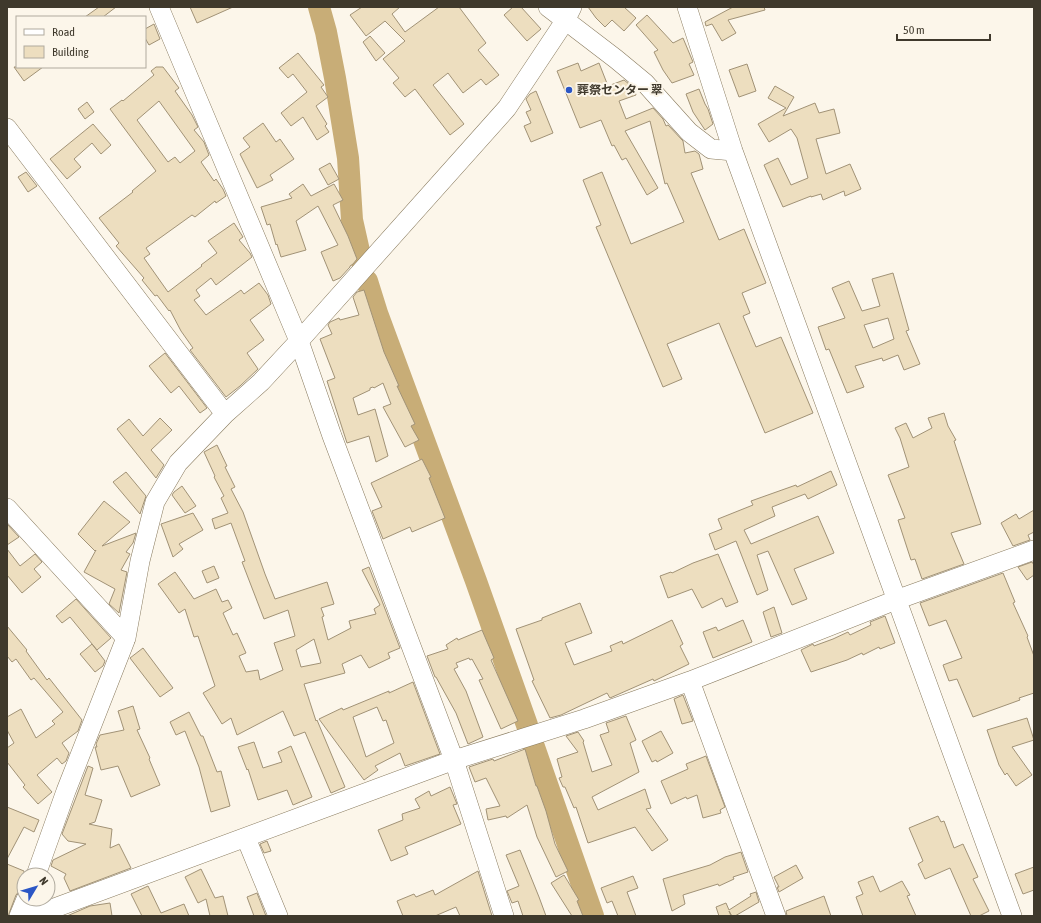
<svg xmlns="http://www.w3.org/2000/svg" width="1041" height="923" font-family="'Asap Condensed','Noto Sans JP',sans-serif">
  <rect width="100%" height="100%" fill="#fcf6ea"/>
  <g fill="none" stroke-linecap="round" stroke-linejoin="round">
    <path stroke="#c8ad77" stroke-width="22" d="M319,7L326,32L335,78L348,158L352,220L361,260
      M367,281L377,313L476,581L527,725
      M534,747L593,916"/>
  </g>
  <path fill="#eddebf" stroke="#a19276" fill-rule="evenodd" d="M99,7H116L103,17H85Z
    M190,7H233L197,23Z
    M362,7H400L392,14L405,32L439,7H459L486,43L478,50L499,75L486,85L481,79L463,93L448,73L433,85L464,124L450,135L415,89L405,97L393,83L399,78L383,59L405,41L385,21L366,36L350,15Z
    M513,7H521L541,29L527,41L504,15Z
    M588,7H624L636,18L624,31L612,20L605,27L596,18Z
    M733,7H764L765,10L728,20L736,33L722,41L712,24L706,26L705,22Z
    M647,15L673,43L683,38L693,62L689,64L694,75L672,83L663,70L654,52L658,50L636,25Z
    M154,24L160,39L149,45L145,38V29Z
    M370,36L385,53L376,61L363,42Z
    M298,53L324,85L321,87L328,97L316,106L327,124L325,126L329,132L317,140L303,117L291,126L281,113L307,92L293,74L288,78L279,68Z
    M578,63L581,71L599,63L608,86L624,80L634,88L636,95L619,101L626,119L653,108L663,119L666,126L668,125L683,141L685,153L695,151L699,154L703,169L691,173L719,240L744,229L766,283L742,293L750,313L743,316L756,347L781,337L813,413L765,433L719,323L667,344L682,379L663,387L596,227L601,225L583,180L602,172L631,244L684,222L667,183L665,184L650,121L625,131L658,188L647,195L626,158L622,160L614,145L612,146L601,120L580,128L557,71Z
    M747,64L756,91L739,97L729,70Z
    M14,67H43L24,81Z
    M156,67H163L179,88L175,91L192,115L198,127L194,130L204,142L209,155L201,162L214,181L216,179L223,189L226,196L216,203L215,201L195,217L192,215L146,248L150,254L144,258L168,292L202,266L201,265L217,253L208,241L234,223L243,237L239,240L250,253L252,257L216,285L211,278L196,290L200,296L194,300L206,315L241,290L244,294L259,283L268,295L271,304L250,320L264,340L247,353L258,369L240,386L226,397L190,350L193,348L181,331L170,310L169,311L157,295L155,296L142,280L144,278L116,246L119,243L99,218L133,192L132,191L156,171L110,109L122,100L123,101L154,75L151,71ZM159,101L195,151L180,163L175,157L168,162L137,120Z
    M775,86L794,97L783,116L815,103L819,113L834,109L840,133L816,139L826,174L850,164L861,189L845,196L844,191L823,200L821,194L811,197V196L783,207L764,165L778,158L791,185L808,178L797,138L791,129L769,142L758,124L786,108L768,98Z
    M699,89L705,104L708,109L713,124L705,130L693,112L686,94Z
    M536,91L553,133L531,142L524,126L531,123L526,112L531,110L526,99L530,94Z
    M87,102L94,112L85,119L78,109Z
    M263,123L276,142L280,139L294,159L270,175L273,180L257,188L240,154L250,147L243,138Z
    M93,124L111,145L101,154L92,143L74,159L81,167L67,179L50,159Z
    M330,163L339,179L328,185L319,169Z
    M26,172L37,186L28,192L18,177Z
    M303,184L311,196L334,184L343,200L333,205L348,236L357,259L353,264L350,266V267L340,278L333,281L321,252L338,245L318,206L296,221L306,250L281,257L277,244L276,245L270,224L267,225L261,207L292,198L289,194Z
    M893,273L909,330L906,331L920,364L904,370L898,355L883,361L882,358L855,366L864,387L847,393L829,349L826,350L818,327L845,318L832,288L849,281L862,311L880,306L872,279ZM888,318L894,339L873,348L864,325Z
    M364,290L384,352L399,386H397L415,424L411,426L419,440L405,447L383,407L391,404L383,383L374,388L373,387L370,388V390L353,398L358,415L375,409L388,456L376,462L369,436L347,443L327,381L335,378L320,339L332,334L328,325L330,322L339,318L340,320L359,315L353,297L357,292Z
    M165,353L207,408L200,413L179,386L171,393L149,366Z
    M944,413L948,426L956,440L954,441L981,524L951,533L964,564L922,579L915,559L911,560L898,520L905,518L888,475L909,467L900,438L895,428L906,423L913,438L932,428L928,418Z
    M160,418L172,430L151,450L164,465L156,478L117,429L129,419L143,436Z
    M217,445L227,466L225,467L235,487L231,489L243,512L265,574L275,599L327,582L334,604L321,608L324,616L322,617L328,640L351,628L349,621L376,614L374,609L380,605L362,570L369,567L400,648L388,653L390,658L369,668L361,655L342,664L345,673L304,684L316,721L317,720L345,787L331,793L305,732L294,736L283,711L237,735L231,718L222,724L203,693L215,686L198,636L194,637L185,609L179,613L158,584L175,572L194,599L216,589L222,602L228,600L232,608L223,613L233,635L237,633L246,653L239,656L246,672L258,670L260,680L283,670L274,643L295,636L288,610L264,619L242,562L245,561L231,523L215,529L212,519L228,513L221,498L224,496L214,477L215,476L204,452ZM314,639L321,663L301,667L296,650Z
    M422,459L431,477L429,478L445,518L412,532L410,527L383,539L372,511L382,507L371,483Z
    M831,471L837,485L808,499L805,494L772,507L775,516L744,530L751,544L818,516L834,553L794,569L807,599L792,605L768,551L757,555L768,590L757,595L736,541L715,550L709,534L722,529L718,519L753,505L751,501L796,485L797,487Z
    M126,472L146,496L140,514L113,482Z
    M182,486L196,506L185,513L172,495L174,492Z
    M104,501L130,522L102,546L136,533L133,543L126,552L130,554L121,570L127,572L119,613L109,604L115,589L84,572L96,550L95,551L78,534Z
    M1034,510V532L1028,535L1030,540L1013,546L1001,523L1016,514L1019,519Z
    M193,513L203,530L179,544L183,549L173,557L161,524Z
    M7,524L19,537L7,545Z
    M7,549L20,566L35,554L42,562L34,569L41,577L22,593L7,575Z
    M718,554L738,602L726,607L722,598L702,608L692,589L668,598L660,576L671,572L672,573L693,563Z
    M1032,562L1034,565V575L1027,580L1018,567Z
    M214,566L219,578L207,583L202,571Z
    M1003,573L1015,602L1013,603L1028,636L1027,637L1034,656V693L1019,698L1020,700L973,717L957,679L949,681L943,665L962,658L946,620L929,626L920,603Z
    M76,599L111,638L97,650L70,617L62,623L56,616Z
    M580,603L592,633L565,643L574,665L612,651L610,646L622,641L623,644L672,620L683,644L680,646L689,664L654,681L653,679L610,698L607,693L561,715L550,718L532,681L534,680L516,629L542,620V618Z
    M774,607L782,633L771,637L763,612Z
    M885,616L895,643L880,649L879,647L863,655L862,653L847,660L811,672L801,650L813,644L814,646L833,639L848,632L850,635L871,625L870,622Z
    M743,620L752,642L713,658L703,632L716,627L718,631Z
    M7,626L27,650L26,651L47,680L49,678L82,720L78,731L62,743L69,753L66,761L62,764L57,758L37,775L52,792L38,804L23,787L25,785L7,762V748L14,743L7,730V717L21,709L36,738L55,724L52,721L63,712L34,678L31,680L16,659L12,662L7,656Z
    M482,630L494,658L491,660L518,721L501,729L479,680L483,679L472,659L470,660L469,658L456,663L458,667L454,669L466,691L483,737L468,744L456,713L436,677H435L427,656L448,649L446,645L457,638L458,640Z
    M92,644L105,661L103,666L95,672L80,654Z
    M143,648L173,688L160,697L130,658Z
    M413,682L440,754L405,766L400,753L375,766L378,770L364,780L319,719L342,708L343,710L389,691V693ZM377,707L383,721L386,720L394,743L366,757L353,717Z
    M683,695L693,721L682,724L674,699Z
    M133,706L140,729L137,730L150,758L149,759L160,785L131,797L118,766L101,770L95,747H97L96,744L100,735L124,730L118,711Z
    M189,712L201,736H203L217,772L221,771L230,806L211,812L199,767L185,731L176,735L170,722Z
    M626,716L636,740L630,743L639,772L592,797L598,810L645,789L651,808L646,809L668,840L652,851L635,827L588,843L576,807L574,808L565,787H563L559,778L562,777L557,759L578,752L566,736L578,732L584,741L583,742L592,772L612,765L600,735L609,732L606,723Z
    M1027,718L1034,740L1012,747L1032,775L1016,786L1007,773L1005,775L999,765L987,730Z
    M661,731L673,753L657,762L656,760L652,762L642,741Z
    M254,742L263,768L282,762L278,752L291,746L312,797L293,805L287,790L258,800L248,769L247,770L238,747Z
    M525,749L536,786H537L546,811L555,844L568,871L556,877L537,837L527,805L507,818L506,816L488,820L486,809L500,806L486,778L475,782L469,767L493,759L494,761Z
    M706,756L725,807L720,810L721,813L703,818L697,795L687,799L686,797L671,804L661,781L688,769L686,764Z
    M88,766L93,768L85,795L102,800L95,822L89,824L112,829L110,848L119,844L131,868L70,891L64,878L66,874L51,866L53,860L86,844L68,841L62,834Z
    M450,787L457,804L453,805L461,824L405,847L408,854L391,861L378,830L403,820L402,814L420,808L415,799L429,791L431,796Z
    M7,807L39,820L34,832L24,827L7,859Z
    M938,816L941,822L944,821L954,848L963,844L978,877L973,879L989,911L979,916H971L950,868L925,879L918,864L923,861L909,828Z
    M267,841L271,851L264,853L260,844Z
    M520,850L539,897L546,916H523L518,901L512,903L507,891L519,886L506,855Z
    M741,852L748,872L733,877L734,879L719,886L718,884L683,895L685,904L672,911L663,879L710,865L725,857Z
    M7,864L24,871V881L20,890L16,895L8,916H7Z
    M796,865L803,878L779,892L777,887H779L774,877Z
    M1034,867V890L1023,894L1015,874Z
    M201,869L215,898L223,896L228,916H210L206,899L198,903L185,877Z
    M478,871L492,916H460L456,907L435,916H403L397,901L414,894L416,897L433,890L435,895Z
    M564,875L579,900L577,901L583,916H572L551,883Z
    M633,876L638,888L627,892L636,916H618L612,901L607,903L601,888Z
    M873,876L880,892L902,881L910,895L907,896L916,916H863L856,897L863,894L858,882Z
    M148,886L161,913L184,904L189,916H142L131,894Z
    M756,892L759,902L735,916H732L729,911L731,916H719L716,907L726,903L729,910L751,896L750,894Z
    M257,893L266,916H254L247,897Z
    M824,896L831,916H787L786,911Z
    M110,903L112,916H67L90,906Z"/>
  <g fill="none" stroke-linecap="round" stroke-linejoin="round">
    <g stroke="#887a5e" stroke-width="20">
      <path id="minor" d="M159,7L299,341L332,436L454,760L504,916
        M548,7L616,59L645,83L689,132L711,149L733,151
        M687,7L733,151L1012,916
        M7,128L225,414
        M7,508L126,638
        M690,681L776,916
        M246,838L278,916
        M36,875L66,791L126,638L140,561L155,502L178,463L225,414L261,382L299,341L507,108L565,21L572,7
        M19,916L26,899
        M33,916L454,760L584,719L690,681L896,600L1034,550"/>
    </g>
    <use href="#minor" stroke="#fff" stroke-width="19"/>
  </g>
  <circle fill="#2b56c5" stroke="#fcf6ea" stroke-width="1.5" cx="569" cy="90" r="4"/>
  <g text-anchor="middle" dominant-baseline="central" stroke-width="4" stroke-linejoin="round" paint-order="stroke">
    <g font-size="12" font-weight="bold" fill="#3f392c" stroke="#fcf6ea" text-anchor="start">
      <text x="577" y="90">葬祭センター 翠</text>
    </g>
  </g>
  <rect width="1041" height="923" fill="none" stroke="#3f392c" stroke-width="16"/>
  <rect x="16" y="16" width="130" height="52" fill="#fcf6ea" stroke="#b0aa9e"/>
  <rect x="24" y="29" width="20" height="6" fill="#ffffff" stroke="#b0aa9e"/>
  <text x="52" y="36" font-size="12" fill="#3f392c">Road</text>
  <rect x="24" y="46" width="20" height="12" fill="#eddebf" stroke="#b0aa9e"/>
  <text x="52" y="56" font-size="12" fill="#3f392c">Building</text>
  <g transform="translate(36 887) rotate(52)"><circle r="19" fill="#fcf6ea" stroke="#b0aa9e"/>
  <path d="M0-3L7 15L0 10L-7 15Z" fill="#2b56c5"/>
  <text y="-6" font-size="11" font-weight="bold" text-anchor="middle" fill="#3f392c">N</text>
  </g>
  <path d="M897 34v6h93v-6" fill="none" stroke="#3f392c" stroke-width="2"/>
  <text x="903" y="34" font-size="12" fill="#3f392c" stroke="#fcf6ea" stroke-width="3" paint-order="stroke">50 m</text>
</svg>
